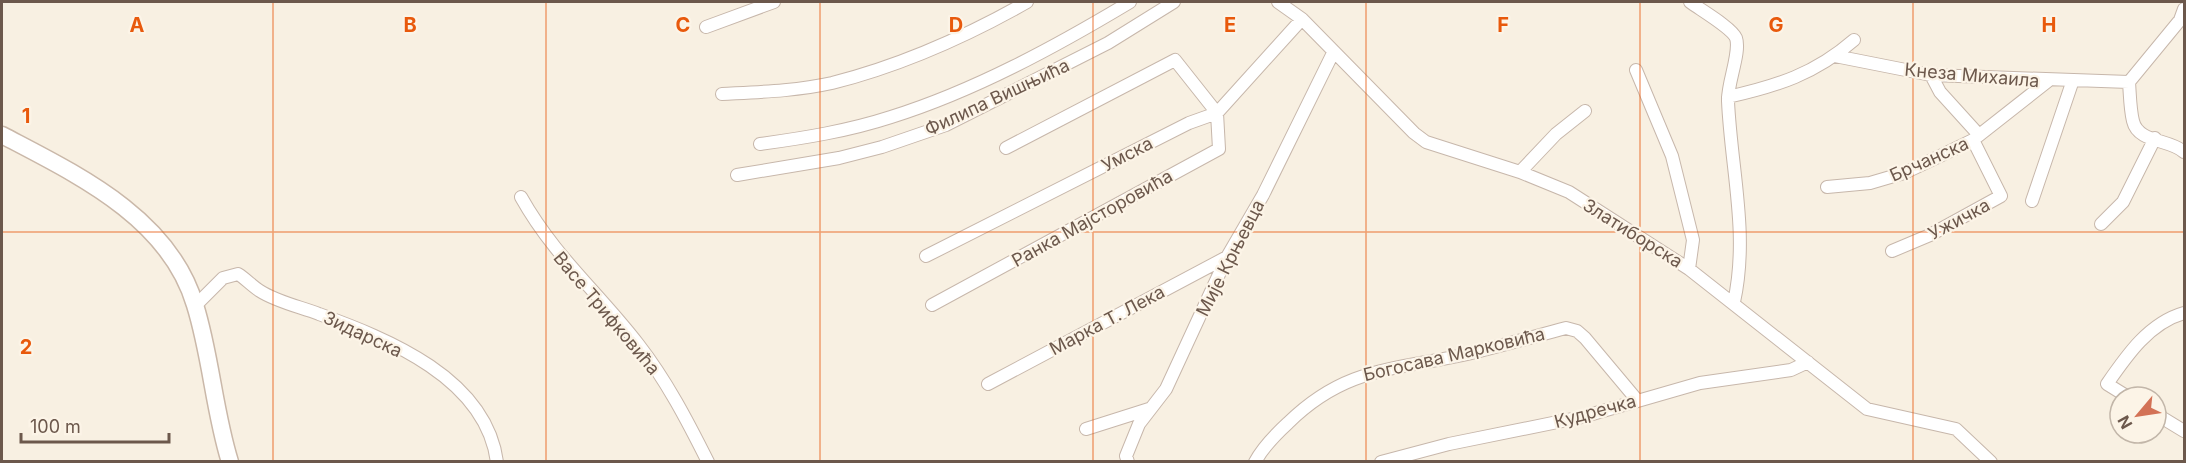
<svg xmlns="http://www.w3.org/2000/svg" width="2186" height="463" font-family="Inter,sans-serif">
  <rect width="100%" height="100%" fill="#f8f0e2"/>
  <g fill="none" stroke-linecap="round" stroke-linejoin="round">
    <g stroke="#c7b7ab" stroke-width="14">
      <path id="street" d="M1278,2L1302,19L1414,133L1426,142L1520,172L1569,192L1689,269L1867,409L1956,429L1991,462
        M1690,2C1701,10 1732,28 1736,38C1741,52 1727,84 1728,101C1731,169 1749,234 1734,302
        M706,27L774,2
        M1835,56L1931,75L2129,82
        M1636,70L1672,156L1693,240L1689,269
        M1931,75L1940,92L1979,135
        M2129,82C2130,95 2130,109 2133,121C2138,143 2170,139 2184,152
        M2129,82L2180,20L2184,9
        M722,94C759,92 796,91 832,83C899,66 967,36 1027,2
        M1728,97C1777,86 1815,74 1854,40
        M760,144C804,138 848,131 891,117C974,91 1055,47 1130,2
        M1520,172L1556,134L1585,111
        M737,175L839,158L882,147L946,125L1108,43L1174,2
        M1827,187L1870,183L1904,173L1940,156L1973,140L2048,81
        M521,197C554,256 598,292 638,344C666,380 687,420 708,462
        M2032,201L2073,80
        M2101,224L2123,202L2155,138
        M1892,251L1930,235L2001,196L1973,140
        M926,256L1189,123L1217,113L1302,19
        M196,305L223,278L238,274C246,279 252,286 260,291C277,302 301,307 319,314C388,339 486,378 497,462
        M932,305L1219,149L1217,113L1175,60L1006,148
        M988,384L1227,257
        M2128,397L2107,384C2127,355 2149,323 2184,313
        M2156,414L2184,431
        M1086,429L1149,409
        M1128,462L1126,456L1139,424L1166,389L1227,257L1263,195L1333,53
        M1255,462C1263,447 1276,434 1288,423C1344,368 1392,370 1463,355C1498,347 1532,337 1566,328L1577,331L1585,338L1637,400
        M1381,462L1449,444L1582,417L1700,383L1791,370L1808,362"/>
    </g>
    <g stroke="#cab8a9" stroke-width="19">
      <path id="secondary" d="M2,135C76,174 169,217 195,305C211,356 214,411 230,462"/>
    </g>
    <use href="#street" stroke="#fff" stroke-width="12"/>
    <use href="#secondary" stroke="#fff" stroke-width="16"/>
  </g>
  <path fill="none" stroke="#e8590c" stroke-width="1.5" stroke-opacity="0.55" d="M273,2V462M546,2V462M820,2V462M1093,2V462M1366,2V462M1640,2V462M1913,2V462M2,232H2184"/>
  <g text-anchor="middle" dominant-baseline="central" stroke-width="4.5" stroke-linejoin="round" paint-order="stroke">
    <g font-size="18" fill="#6c584c" stroke="#fcf4e7">
      <text transform="translate(1972 75) rotate(5)">Кнеза Михаила</text>
      <text transform="translate(997 97) rotate(-25)">Филипа Вишњића</text>
      <text transform="translate(1127 154) rotate(-27)">Умска</text>
      <text transform="translate(1929 159) rotate(-24)">Брчанска</text>
      <text transform="translate(1092 218) rotate(-29)">Ранка Мајсторовића</text>
      <text transform="translate(1959 219) rotate(-28)">Ужичка</text>
      <text transform="translate(1633 233) rotate(32)">Златиборска</text>
      <text transform="translate(1230 258) rotate(-63)">Мије Крњевца</text>
      <text transform="translate(607 313) rotate(50)">Васе Трифковића</text>
      <text transform="translate(1107 320) rotate(-28)">Марка Т. Лека</text>
      <text transform="translate(363 334) rotate(25)">Зидарска</text>
      <text transform="translate(1454 354) rotate(-13)">Богосава Марковића</text>
      <text transform="translate(1595 411) rotate(-15)">Кудречка</text>
    </g>
  </g>
  <g font-size="20" text-anchor="middle" font-weight="bold" fill="#e8590c" stroke="#fcf4e7" stroke-width="4.5" stroke-linejoin="round" paint-order="stroke">
    <text x="137" y="32">A</text>
    <text x="410" y="32">B</text>
    <text x="683" y="32">C</text>
    <text x="956" y="32">D</text>
    <text x="1230" y="32">E</text>
    <text x="1503" y="32">F</text>
    <text x="1776" y="32">G</text>
    <text x="2049" y="32">H</text>
    <text x="26" y="123">1</text>
    <text x="26" y="354">2</text>
  </g>
  <rect width="2186" height="463" fill="none" stroke="#6c584c" stroke-width="6"/>
  <g transform="translate(2138 415) rotate(241)"><circle r="28" fill="#fcf4e7" stroke="#c2b6a9" stroke-width="1.5"/>
  <path d="M0-4.5L10 22L0 15L-10 22Z" fill="#d37256"/>
  <text y="-9" font-size="16" font-weight="bold" text-anchor="middle" fill="#6c584c">N</text>
  </g>
  <path d="M21 433v9h148v-9" fill="none" stroke="#6c584c" stroke-width="3"/>
  <text x="30" y="433" font-size="18" fill="#6c584c" stroke="#fcf4e7" stroke-width="4.5" paint-order="stroke">100 m</text>
</svg>
